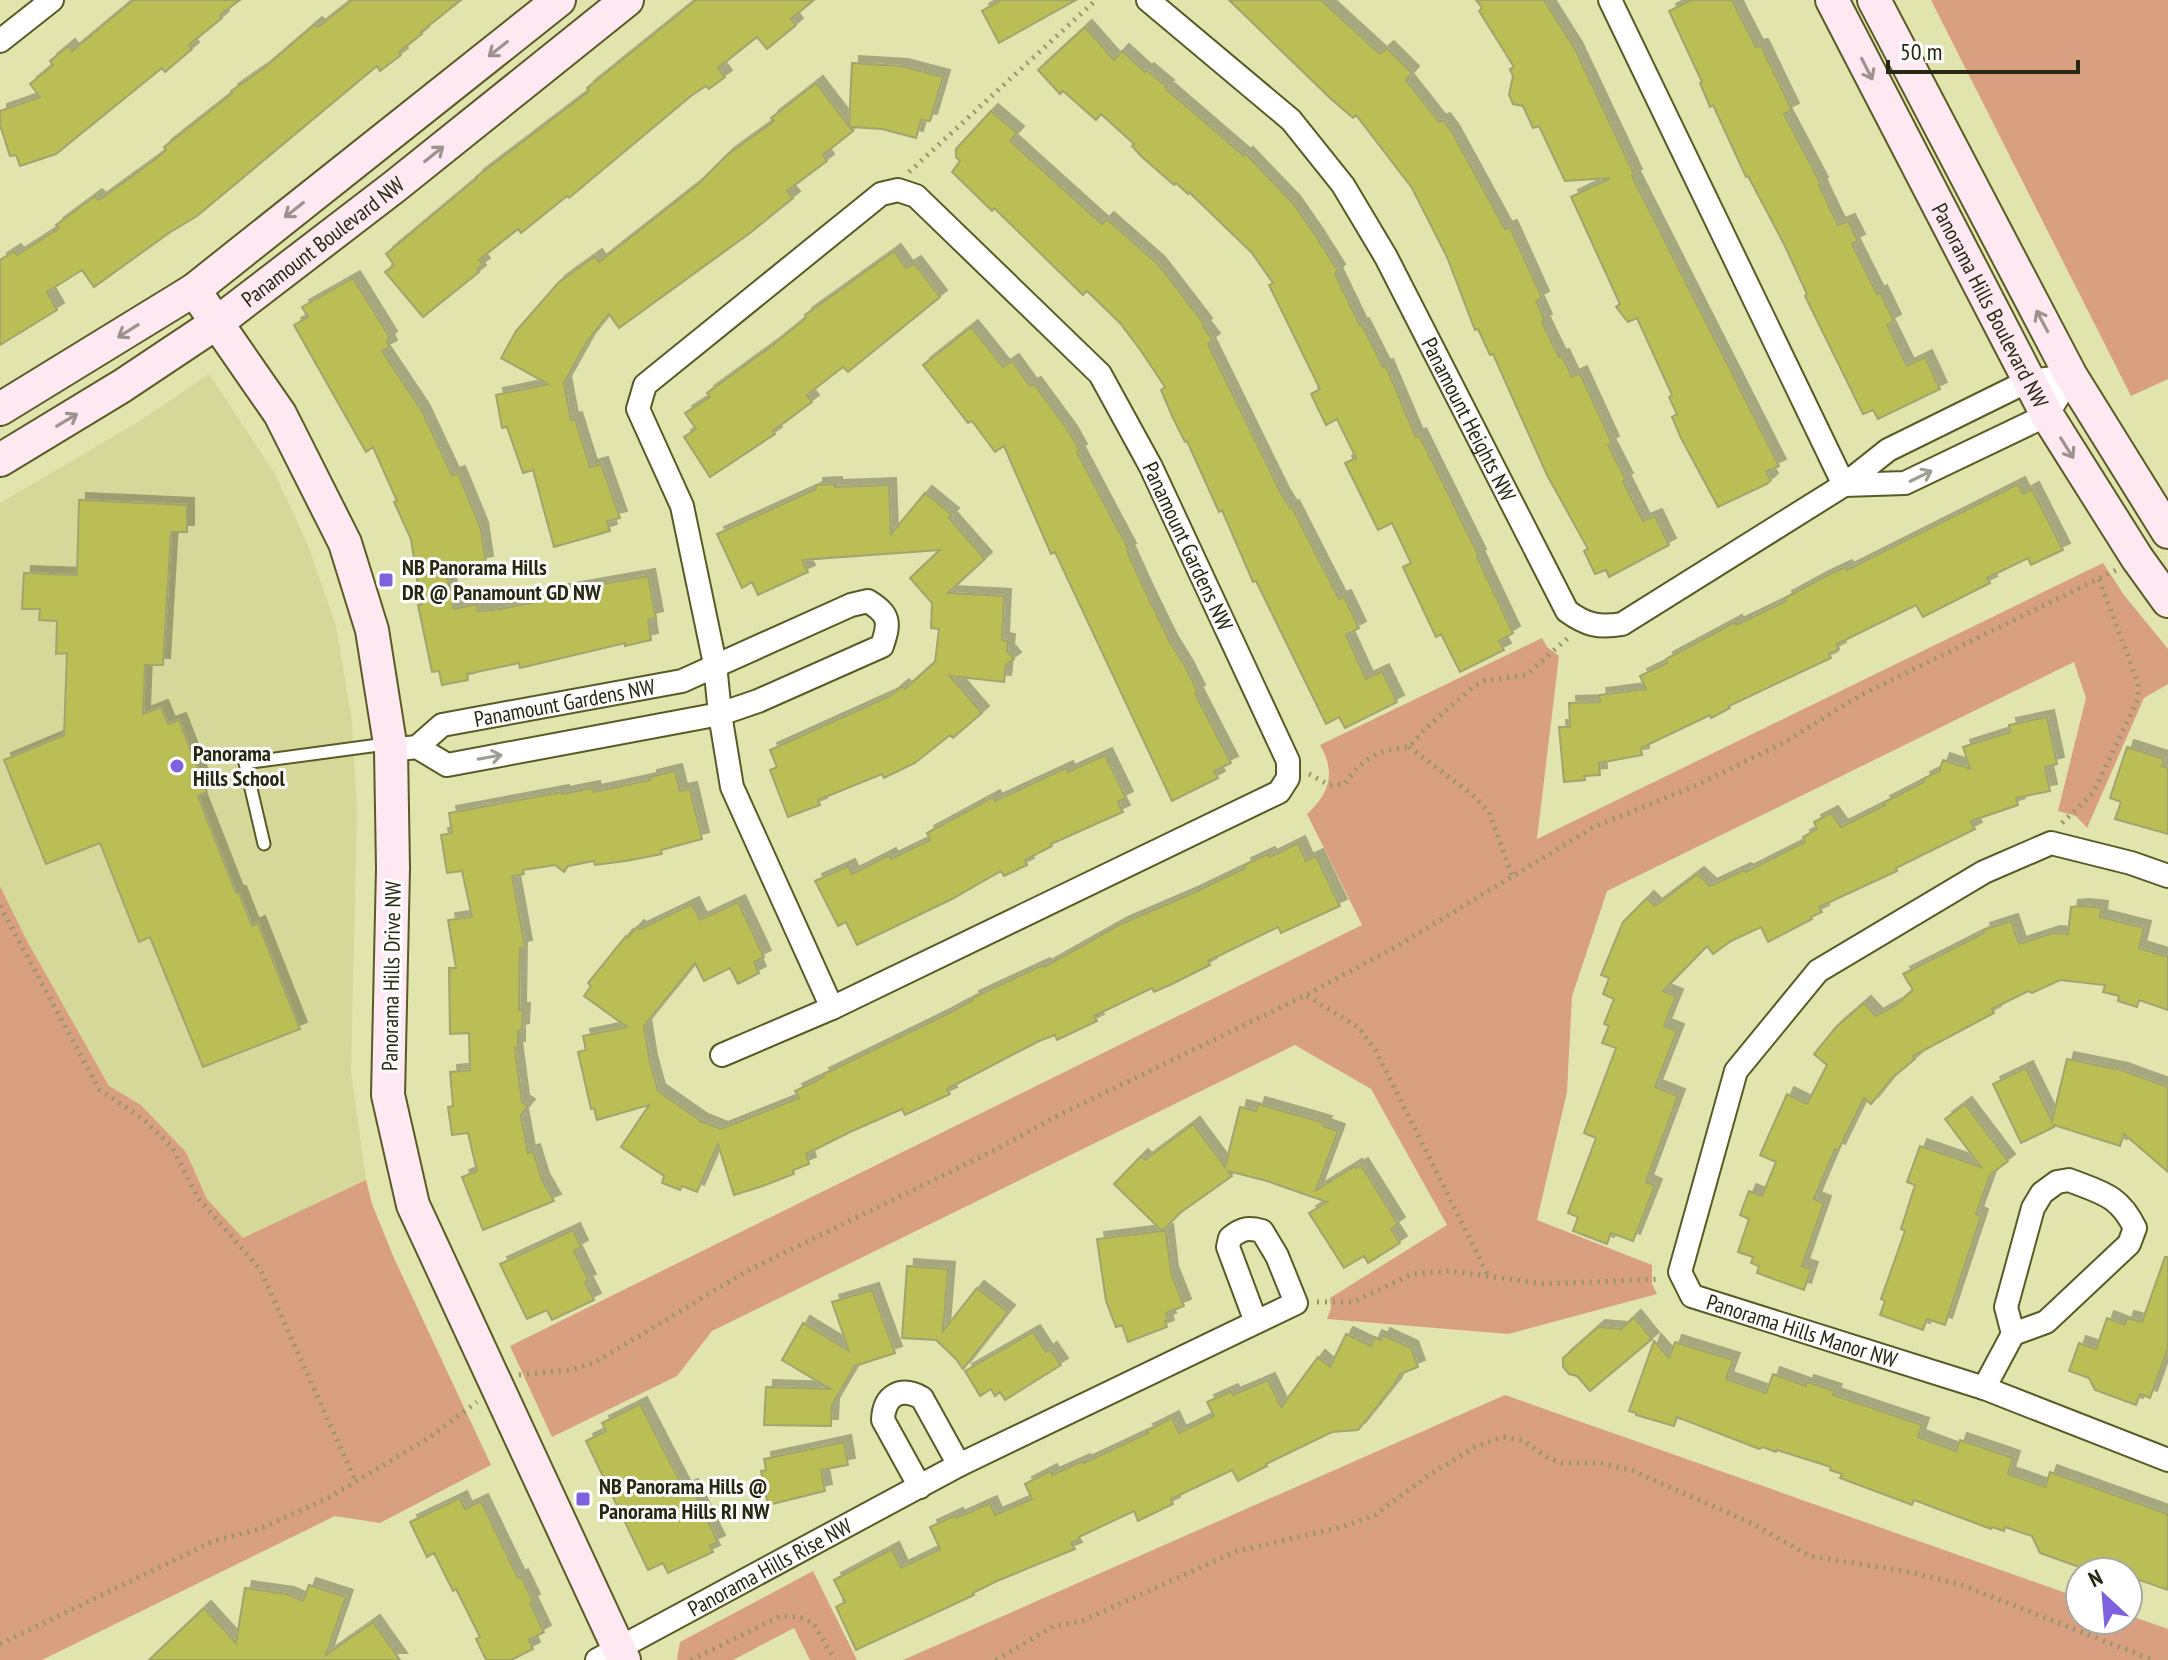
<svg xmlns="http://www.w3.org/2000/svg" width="2168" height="1660" font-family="'PT Sans Narrow',sans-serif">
  <defs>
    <filter id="shadow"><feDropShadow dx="7" dy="-7" stdDeviation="0" flood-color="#0004"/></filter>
  </defs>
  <rect width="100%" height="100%" fill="#e1e4ac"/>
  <path fill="#d5d898" d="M209,374L275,474L307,543L336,626L352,721L357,811L351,1072L366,1180L244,1239L207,1199L186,1152L141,1105L109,1086L23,934L0,887V503L138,422Z"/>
  <path fill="#d8a080" d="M1931,0H2168V379L2131,396Z
    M2103,563L2124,595L2168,649V684L2144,698L2087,828L2076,816L2058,811L2086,698L2074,662L1607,891L1572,996L1567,1092L1537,1220L1652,1265V1284L1657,1294L1508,1334L1327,1319L1331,1308L1330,1298L1447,1225L1371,1089L1295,1045L712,1331L677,1376L552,1437L510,1346L1362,925L1307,814C1330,793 1336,773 1320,745L1542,638L1547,647L1559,656L1537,839Z
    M0,886L26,939L109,1086L141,1105L186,1152L207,1199L243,1238L366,1180L372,1204L394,1258L491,1465L380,1523L335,1516L42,1660H0Z
    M1505,1395L2080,1598V1620H2128V1615L2168,1629V1660H903Z
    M813,1571L857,1660H810L794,1628L733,1660H677L680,1642Z"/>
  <path fill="#bbbe54" stroke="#a2a46f" stroke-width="2" filter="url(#shadow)" d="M133,0H240L220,15L222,18L189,45L192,49L165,72L162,68L56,154L20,166L16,155L10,156L0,125V111L40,97L30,84L53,65L50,61L68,46L72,51Z
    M352,0H461L421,32L422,34L399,52L401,55L380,71L377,66L197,216L169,233L94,287L82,270L47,292L57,310L0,345V260L14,251L17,255L59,228L56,225L95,196L99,200L154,160L166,150L164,147L221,102L232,93L231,91L264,68L315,24L318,27Z
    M696,0H814L791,19L796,25L767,49L757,37L718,68L725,77L709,89L706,86L691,96L569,198L567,196L521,233L518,229L479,260L483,265L477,269L479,272L423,317L385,272L394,265L386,254L477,178L476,177L589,91L587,88Z
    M1001,0H1076L999,43L982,11Z
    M1229,0H1321L1380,54L1387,48L1412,73L1406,80L1439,122L1443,120L1452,132L1505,229L1510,227L1542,298L1536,301L1545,321L1542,322L1559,357L1562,356L1572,377L1580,373L1612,443L1608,445L1626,480L1623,481L1643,521L1655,516L1669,545L1609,577L1606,570L1595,574L1584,551L1588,549L1547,475L1493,354L1490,355L1478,329L1475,330L1447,257L1412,188L1356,115L1353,118L1330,98Z
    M1476,0H1544L1575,49L1635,176H1632L1779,466L1766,472L1771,480L1767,484L1718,507L1681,438L1672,417L1677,414L1669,397L1672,395L1637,318L1628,322L1616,307L1620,304L1571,197L1610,178L1565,181L1539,126L1533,128L1523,106L1513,104L1509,95L1513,76L1510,69L1514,67L1479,11L1482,8Z
    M1691,0H1732L1756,47L1761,46L1792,110L1784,114L1821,184L1819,185L1838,225L1848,221L1858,241L1852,244L1877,294L1880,292L1894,321L1887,325L1907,366L1925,357L1940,389L1878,419L1873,410L1863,414L1805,296L1807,294L1784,244L1748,176L1746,177L1713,105L1710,107L1700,83L1702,82L1669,11Z
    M1085,27L1114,60L1122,51L1145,72L1147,70L1167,87L1165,88L1244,156L1246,154L1293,203L1316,236L1338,271L1335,274L1360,326L1362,325L1383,367L1386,366L1416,437L1419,435L1479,556L1477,557L1513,633L1499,641L1504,650L1460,672L1441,634L1436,637L1403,567L1411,563L1392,523L1378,530L1345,463L1356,458L1337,419L1326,425L1311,394L1320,389L1269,285L1273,283L1252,253L1189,192L1188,194L1176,183L1174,185L1142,157L1132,146L1134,144L1101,114L1096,120L1063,91L1060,94L1038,70Z
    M852,63L901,66L943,77L930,121L921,120L916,138L882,129L850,127L853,131L823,155L827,161L787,191L793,198L750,233L619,328L609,314L588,340L564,383L571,420L575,419L590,467L601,464L620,518L607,521L610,531L554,547L533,470L523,473L507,427L502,428L496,395L548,384L501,358L516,331L559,282L595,256L599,262L698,184L727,155L774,121L771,118L816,83L849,126Z
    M991,111L1017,133L1010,141L1102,224L1107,219L1158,264L1205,325L1203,327L1213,340L1208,344L1282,495L1290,508L1292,507L1339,599L1344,597L1359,628L1346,635L1366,679L1382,671L1397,702L1345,728L1339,717L1326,724L1256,581L1253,582L1222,510L1219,512L1187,441L1185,442L1173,418L1161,390L1165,387L1141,351L1120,323L1087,291L1083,295L994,208L992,211L952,172L960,161L956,157V149Z
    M894,251L906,268L914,263L940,297L848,372L843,367L807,395L812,402L773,431L775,434L710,477L684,437L696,429L685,413L710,397L707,393L774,344L806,318L805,315Z
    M353,278L390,338L387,341L390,347L382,351L422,411L452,475L458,473L481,529L486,563L446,570L454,609L477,604L478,611L494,610L541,601L540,595L648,576L656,618L648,620L651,640L625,646V643L520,668L519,663L467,674L468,680L442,685L439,671L432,672L418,605H421L411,539L394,502L397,501L373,447L366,452L294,325L308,317L302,307Z
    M971,327L1003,367L1012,361L1030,386L1034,384L1070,433L1080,451L1077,452L1129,550L1127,551L1147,595L1170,642L1186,668L1198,692L1195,693L1231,763L1214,771L1218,778L1172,801L1055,552L1051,554L1004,446L995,452L972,421L968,423L923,365Z
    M835,484V487L889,485L891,534L925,493L952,515L949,518L985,559L948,593L1004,596L1002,640L1008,641L1007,651L1014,659L1006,665L1004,682L950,676L982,713L953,738L950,735L915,763L884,778L882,774L818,800L820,805L788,817L770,770L777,767L770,750L890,696L902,686L905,689L935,662L939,629L931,628L932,603L910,578L940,550L802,560L808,572L786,582L758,595L752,582L742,588L717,534L816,489V485Z
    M2018,484L2023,494L2032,489L2063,550L2031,565L2028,558L1987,578L1990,583L1923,617L1916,605L1837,644L1839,649L1829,654L1831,658L1729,706L1730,708L1711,718L1710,715L1641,748L1642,755L1599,763L1600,775L1584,776L1585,780L1564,782L1559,727H1570L1569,703L1600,702L1599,695L1646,689L1640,676L1667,663L1666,659L1735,622L1736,625L1786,601L1785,598L1822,578L1845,567L1847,570Z
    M79,500L187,505V532H171L163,665H145L143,714L161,707L168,724L179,720L207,792L198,796L236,893H239L252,926L258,923L300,1029L203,1067L150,937L139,942L100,843L46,864L4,760L64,735L67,653L56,654L57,621L39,620L40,609H22L24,573L77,575Z
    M2047,717L2057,764L2045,767L2050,791L2016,798L2018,805L1971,821L1975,829L1896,868L1897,871L1819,907L1822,912L1811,917L1812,919L1768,942L1761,927L1731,941L1713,954L1707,946L1663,991L1676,996L1664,1026L1677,1031L1655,1087L1678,1096L1646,1182L1655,1186L1633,1241L1611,1233L1607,1244L1573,1231L1578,1217L1568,1213L1596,1138L1584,1133L1616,1048L1602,1043L1609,1026L1604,1024L1614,999L1603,994L1609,978L1601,975L1623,922L1647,898L1655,906L1697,874L1710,886L1744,870L1746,872L1805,842L1803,837L1817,829L1814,822L1831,813L1841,827L1885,805L1883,803L1924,782L1923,779L1939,771L1943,760L1970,769L1963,747L2010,732L2009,725Z
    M2127,747L2164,759L2162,766L2168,768V834L2115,819L2121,802L2110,798Z
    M1105,755L1126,798L1118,802L1123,812L1051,844L1052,846L1025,860L1027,865L1004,876L1001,871L952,899L857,945L846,922L838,926L815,881L848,866L852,874L889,855L891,859L930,840L927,833L993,797L995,801L1066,768L1068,772Z
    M675,771L680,791L690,789L702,839L661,850L662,854L626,861L595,865L594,861L568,866L564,872L555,865L523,870L524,874L512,876L525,947L520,948L519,1010H523L522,1030L518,1031V1048H515L522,1102L528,1106L521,1115L528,1153L533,1151L542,1180L554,1201L483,1230L462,1177L477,1171L468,1133L452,1135L448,1107L453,1106L450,1072L470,1070L469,1033L450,1034L449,968H456L448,920L472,917L462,871L447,873L441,835L452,833L449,813L562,792V794L593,788L594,792L650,780V777Z
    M1298,843L1306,861L1316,856L1340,906L1281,933L1278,927L1208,961L1210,965L1172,984L1154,992L1152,988L1094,1016L1097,1021L1057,1040L1055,1035L1039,1041L947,1089L950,1094L905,1115L902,1109L850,1132L806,1154L809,1164L793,1170L794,1174L760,1187L734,1195L718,1144L697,1192L682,1186L680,1190L662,1183L664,1176L621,1147L649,1105L597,1120L594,1108L591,1109L578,1052L586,1050L583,1036L627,1027L584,996L591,986L588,983L626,936L628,937L637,927L640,929L692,904L700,920L738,902L764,957L754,962L759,973L738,984L730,968L704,981L695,963L644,1026L650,1062L658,1091L701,1121L721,1129L799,1098L795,1091L824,1077L822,1075L945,1015L973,1000L972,998L1043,965L1044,967L1121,924L1193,893L1245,868L1244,865L1268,854L1270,857Z
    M2082,906L2101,908L2100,917L2144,928L2139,948L2168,957V1010L2139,1000L2137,1007L2118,1001L2119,996L2103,992L2105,985L2060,980L2032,993L2028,991L1992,1009L1994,1013L1913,1056L1915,1059L1892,1078L1871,1104L1864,1098L1838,1151L1835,1149L1814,1199L1824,1203L1802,1266L1811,1269L1804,1290L1757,1273L1759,1266L1751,1263L1753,1257L1738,1252L1749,1219L1740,1215L1749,1191L1762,1196L1776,1162L1760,1155L1787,1094L1807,1104L1827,1065L1814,1054L1836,1027L1864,1003L1876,1016L1896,1005L1913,990L1903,974L1984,933L1983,930L2011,921L2019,944L2053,933L2068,934L2071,907Z
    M2067,1059L2121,1070L2168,1087V1172L2124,1134L2120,1146L2054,1125V1127L2021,1143L1993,1084L2026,1068L2052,1121Z
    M1258,1104L1325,1123L1323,1126L1338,1131L1316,1190L1355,1166L1356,1168L1361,1165L1398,1224L1391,1229L1400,1243L1368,1263L1364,1256L1344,1268L1309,1213L1327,1202L1267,1181L1228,1171L1232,1176L1180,1213L1162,1231H1166L1171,1273L1184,1306L1166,1313L1169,1320L1165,1321L1167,1327L1128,1342L1122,1325L1116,1327L1106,1301L1097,1239L1162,1231L1114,1184L1141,1156L1145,1160L1193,1124L1225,1167L1240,1107L1256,1111Z
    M1965,1104L2008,1161L1990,1175L1976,1214L1981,1216L1945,1325L1927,1319L1923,1330L1880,1315L1885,1301L1881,1299L1905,1231L1901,1229L1915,1185L1907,1182L1920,1146L1981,1167L1945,1119Z
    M573,1230L581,1247L574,1251L589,1281L585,1282L594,1300L552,1320L547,1310L527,1319L500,1264Z
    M2165,1257H2168V1348L2150,1398L2140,1394L2136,1405L2095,1390L2089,1378L2069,1371L2079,1343L2096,1349L2107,1318L2125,1325L2127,1318L2142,1322Z
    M907,1266L948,1269L943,1331L977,1288L1008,1312L963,1369L956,1359L936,1340L902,1338Z
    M872,1290L895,1353L855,1366L832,1405L831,1426L764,1425L766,1387L830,1389L782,1360L803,1323L849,1351L832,1302Z
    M1634,1317L1652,1339L1590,1391L1577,1376L1569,1374L1563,1367V1358L1598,1327L1621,1329Z
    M1033,1332L1046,1352L1050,1349L1061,1365L1005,1400L1000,1392L995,1396L991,1389L980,1396L965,1371Z
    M1346,1334L1371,1346L1375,1337L1381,1340L1383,1335L1411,1348L1418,1367L1400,1374L1394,1385L1358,1430L1332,1432L1266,1464L1267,1466L1238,1481L1232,1470L1171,1499L1173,1504L1138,1521L1134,1511L1079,1537L1080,1539L1071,1543L1075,1549L997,1581L973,1593L974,1595L856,1650L836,1607L845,1602L834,1580L892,1549L901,1568L940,1549L930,1527L956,1515L957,1518L990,1503L995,1515L1032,1499L1025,1484L1050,1471L1052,1475L1083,1461L1084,1463L1148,1433L1146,1431L1172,1418L1179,1433L1214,1416L1207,1402L1231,1391L1233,1395L1268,1380L1281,1407L1318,1357L1330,1367Z
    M1654,1341L1669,1358L1675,1342L1733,1360L1726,1379L1766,1393L1773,1374L1806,1386L1807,1382L1835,1391L1833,1395L1922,1425L1918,1437L1956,1451L1960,1440L2013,1458L2008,1474L2045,1487L2050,1472L2168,1514V1590L2128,1576V1572H2093L2040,1553L2032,1536L2005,1527L2004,1531L1992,1527L1991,1529L1914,1500L1912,1505L1840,1478L1842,1474L1830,1470L1831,1467L1777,1450L1776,1452L1763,1447L1759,1449L1677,1417L1674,1426L1636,1415V1413L1629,1411Z
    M640,1404L684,1489L691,1486L718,1542L710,1546L713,1552L668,1573L663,1563L648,1570L586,1441L606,1431L602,1423Z
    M844,1442L848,1465L821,1470L825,1491L768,1505L761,1471L766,1470L764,1459Z
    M460,1498L465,1509L481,1501L518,1578L521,1576L533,1601L530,1603L544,1632L529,1640L533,1649L511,1660H486L476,1639L480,1637L456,1589L453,1591L434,1553L427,1557L410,1522Z
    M309,1585L346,1597L326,1655L373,1622L400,1660H149L204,1608L236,1643L245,1588L287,1594L303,1601Z"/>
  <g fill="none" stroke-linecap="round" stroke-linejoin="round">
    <g stroke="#595a26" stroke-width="15">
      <path id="lane" d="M264,844L245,763L386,744"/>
    </g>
    <g stroke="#595a26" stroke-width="26">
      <g id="street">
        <path id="s1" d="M1148,0L1291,120L1343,185L1386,257L1567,611C1586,625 1599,628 1622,624L1844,485L1888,450L2028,381L2071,376"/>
        <path d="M1610,0L1844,485"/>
        <path d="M0,41L52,0"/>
        <path d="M898,190L916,196L1100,374L1151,467L1288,761V778L1279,792L832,1008L732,787L720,714L715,664L682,506L638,409L645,385L881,194Z"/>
        <path d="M1844,485L1905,483L2047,415L2071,376"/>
        <path id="s2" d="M391,750L417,747L442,725L682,681L851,605L868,601C890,615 890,622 882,646L758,701L720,714L447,765L417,747"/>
        <path id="s3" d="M2168,876L2131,863L2051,843L1984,872L1818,971L1736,1071L1680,1272L1692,1296L1984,1388L2168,1460"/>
        <path d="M722,1055L832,1008"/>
        <path d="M2069,1180C2102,1193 2119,1195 2135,1228L2129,1244L2046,1322L2013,1334L2006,1307L2033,1208L2042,1193L2057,1182Z"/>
        <path d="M1984,1388L2013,1334"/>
        <path d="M920,1487L883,1420C884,1395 901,1386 922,1398L959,1465"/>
        <path id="s4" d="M597,1660L959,1465L1296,1303L1277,1256L1262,1231C1247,1227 1241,1229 1230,1238L1228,1247L1256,1322"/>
      </g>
    </g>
    <g stroke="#595a26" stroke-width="36">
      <g id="secondary">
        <path id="s5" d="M1832,0L2047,415L2137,558L2168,601"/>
        <path d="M1874,0L2071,376L2168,532"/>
        <path d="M194,290L280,414L345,543L372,630L391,750L393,868L388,1095L413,1205L624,1660"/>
        <path d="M0,409L194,290L559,0"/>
        <path id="s6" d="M0,460L122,386L218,322L394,187L627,0"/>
      </g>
    </g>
    <path stroke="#94966c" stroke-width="5" stroke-dasharray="2 6" stroke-linecap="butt" d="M909,172L1096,0
      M1409,747L1474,796L1489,812L1513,878
      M1309,774L1329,785L1345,784C1361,759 1379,749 1409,747L1425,729L1473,687L1484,681L1526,675L1570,636
      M2062,823L2093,793L2138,699V683L2099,579
      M0,906L99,1089L144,1120L172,1147L198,1198L260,1269L356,1482
      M1307,996L1358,1027L1376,1051L1489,1277
      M1317,1302H1353L1412,1274L1451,1271L1544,1284L1659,1279
      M519,1375L570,1370L594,1363L747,1271L993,1151L1059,1115L1306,995L1399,945L1594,827L1697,785L1785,742L1861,695L2116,570
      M0,1644L214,1541L259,1529L328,1498L427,1439L477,1402
      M691,1660L781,1616L800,1617L813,1623L835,1660
      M996,1660L1054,1626L1082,1621L1237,1551L1342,1527L1375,1515L1426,1477L1475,1447L1503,1437L1522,1440L1548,1458L1562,1463H1599L1631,1470L1751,1523L1810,1556L1910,1572L1959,1584L2153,1660"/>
    <use href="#lane" stroke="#fff" stroke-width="11"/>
    <use href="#street" stroke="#fff" stroke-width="22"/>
    <use href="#secondary" stroke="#fee8f2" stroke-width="32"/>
  </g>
  <defs><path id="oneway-shaft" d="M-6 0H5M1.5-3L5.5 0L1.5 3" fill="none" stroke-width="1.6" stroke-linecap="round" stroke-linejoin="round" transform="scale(2)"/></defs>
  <g stroke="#9d928d">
    <use href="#oneway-shaft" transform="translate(498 49) rotate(142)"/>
    <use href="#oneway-shaft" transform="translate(1867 69) rotate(63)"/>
    <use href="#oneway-shaft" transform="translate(434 154) rotate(-39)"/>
    <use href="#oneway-shaft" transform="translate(294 210) rotate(142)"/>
    <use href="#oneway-shaft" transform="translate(2042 321) rotate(-118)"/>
    <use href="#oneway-shaft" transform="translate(128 331) rotate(148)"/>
    <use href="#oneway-shaft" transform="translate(67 420) rotate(-31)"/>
    <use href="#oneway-shaft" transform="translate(2067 448) rotate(58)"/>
  </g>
  <g stroke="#9e9e94">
    <use href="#oneway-shaft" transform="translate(1921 476) rotate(-26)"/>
    <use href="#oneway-shaft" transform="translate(490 757) rotate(-10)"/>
  </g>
  <g fill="#7e62dd" stroke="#fff" stroke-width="3">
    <rect x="378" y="572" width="16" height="16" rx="4"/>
    <circle cx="177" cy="766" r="8"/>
    <rect x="575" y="1491" width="16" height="16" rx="4"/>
  </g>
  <g text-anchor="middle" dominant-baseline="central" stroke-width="6" stroke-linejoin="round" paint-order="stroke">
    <g font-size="22" fill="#272812" stroke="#fff">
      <text stroke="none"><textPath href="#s6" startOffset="390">Panamount Boulevard NW</textPath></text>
      <text stroke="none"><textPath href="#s5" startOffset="344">Panorama Hills Boulevard NW</textPath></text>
      <text stroke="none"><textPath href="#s1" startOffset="536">Panamount Heights NW</textPath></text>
      <text transform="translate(1188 546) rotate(65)">Panamount Gardens NW</text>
      <text stroke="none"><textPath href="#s2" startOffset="184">Panamount Gardens NW</textPath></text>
      <text transform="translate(391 976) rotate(-89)">Panorama Hills Drive NW</text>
      <text stroke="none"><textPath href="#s3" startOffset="868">Panorama Hills Manor NW</textPath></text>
      <text stroke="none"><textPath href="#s4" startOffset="196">Panorama Hills Rise NW</textPath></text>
    </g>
    <g font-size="22" font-weight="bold" fill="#272812" stroke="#fff" text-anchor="start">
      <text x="402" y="567">NB Panorama Hills<tspan x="402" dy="25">DR @ Panamount GD NW</tspan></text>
      <text x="193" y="753">Panorama<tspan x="193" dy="25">Hills School</tspan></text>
      <text x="599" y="1486">NB Panorama Hills @<tspan x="599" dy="25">Panorama Hills RI NW</tspan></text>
    </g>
  </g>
  <g transform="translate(2104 1596) rotate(334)"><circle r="38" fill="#ffffff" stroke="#a9a9a0" stroke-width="2"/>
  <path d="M0-6L14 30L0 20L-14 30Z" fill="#7e62dd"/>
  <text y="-12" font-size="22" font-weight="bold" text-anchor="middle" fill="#272812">N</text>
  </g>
  <path d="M1888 60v12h190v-12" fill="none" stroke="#272812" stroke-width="4"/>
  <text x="1900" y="60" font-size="24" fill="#272812" stroke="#ffffff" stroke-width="6" paint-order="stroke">50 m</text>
</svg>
